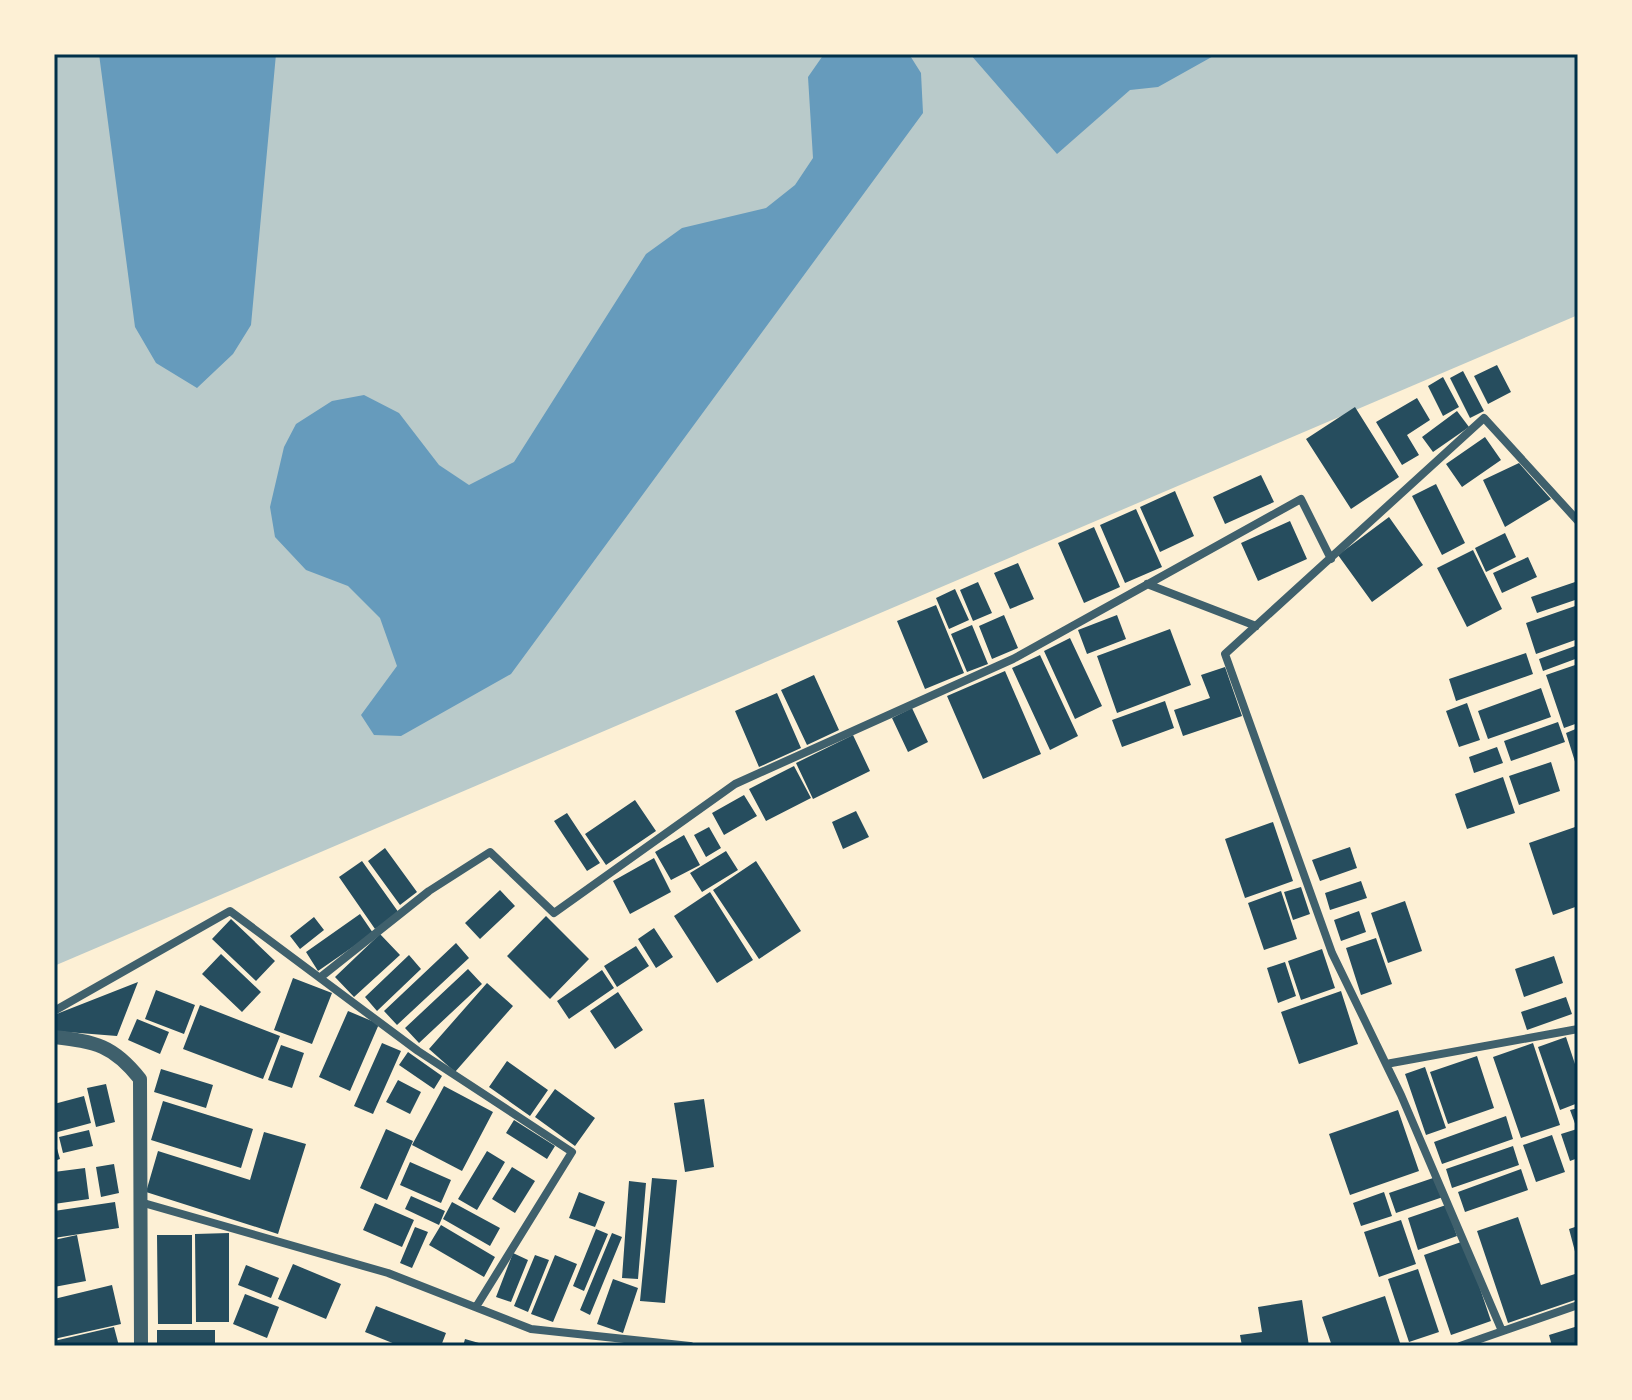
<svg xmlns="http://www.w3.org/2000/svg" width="1632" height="1400" font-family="Georgia,serif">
  <rect width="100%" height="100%" fill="#fdf0d5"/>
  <path fill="#b9caca" d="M54,54H1578V315L54,966Z"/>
  <path fill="#669bbc" d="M99,54H276L251,325L233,354L197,388L156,363L135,327Z
    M824,54H909L921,73L923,113L511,674L401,736L374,735L361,715L397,666L380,618L348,586L306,570L275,537L270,507L284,447L296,424L332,401L364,395L399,413L439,465L469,485L514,462L646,254L682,228L766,208L795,185L813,158L808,77Z
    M970,54H1217L1158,87L1130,90L1057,154Z"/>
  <path fill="#264d5e" d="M1497,365L1511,392L1488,404L1474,376Z
    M1463,371L1484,411L1470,418L1450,378Z
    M1443,377L1459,407L1443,416L1428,386Z
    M1417,398L1430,420L1407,435L1419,455L1402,465L1376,422Z
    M1355,407L1399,477L1351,509L1306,439Z
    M1457,411L1469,427L1433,452L1422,437Z
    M1485,437L1501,460L1462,487L1446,464Z
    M1519,463L1551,499L1505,527L1483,480Z
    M1261,475L1274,502L1225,524L1213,497Z
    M1436,484L1465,543L1442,555L1412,496Z
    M1175,491L1194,536L1160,552L1140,507Z
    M1136,509L1162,567L1125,583L1100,525Z
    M1389,517L1423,565L1372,602L1338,555Z
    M1290,521L1307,559L1258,581L1241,543Z
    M1094,527L1120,587L1084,603L1058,543Z
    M1505,533L1516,557L1486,572L1475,548Z
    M1473,550L1502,609L1467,627L1437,568Z
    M1528,557L1537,577L1502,593L1493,573Z
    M1018,563L1034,599L1010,609L994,573Z
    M1578,581V599L1537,613L1531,597Z
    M978,582L992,613L973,621L960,590Z
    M955,589L969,620L949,629L936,598Z
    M936,605L964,673L925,689L897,621Z
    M1578,605V639L1536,654L1526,623Z
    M1004,615L1018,648L992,659L979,626Z
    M1117,615L1126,639L1087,654L1078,630Z
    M972,625L988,664L967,672L951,634Z
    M1170,629L1191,685L1117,713L1097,656Z
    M1070,638L1102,706L1075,719L1044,651Z
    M1578,645V658L1543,671L1539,659Z
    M1526,653L1533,674L1456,701L1449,679Z
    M1040,655L1078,736L1050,750L1012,668Z
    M1578,664V723L1564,728L1546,675Z
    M1225,667L1242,716L1183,736L1174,710L1210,698L1201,675Z
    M1005,671L1041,754L983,779L947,696Z
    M814,675L839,730L807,745L781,690Z
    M1541,688L1551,717L1488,739L1478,711Z
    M777,693L801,748L759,767L735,711Z
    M1165,701L1174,728L1122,747L1112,720Z
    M1467,703L1480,740L1459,747L1446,711Z
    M912,708L928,742L908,752L892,718Z
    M1558,722L1565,742L1511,761L1504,741Z
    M1578,728V768H1577L1566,733Z
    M853,735L870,771L813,799L796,763Z
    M1497,747L1503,763L1474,773L1469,757Z
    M1551,762L1560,791L1519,805L1509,776Z
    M794,766L811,798L766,821L749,789Z
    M1503,777L1515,813L1467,829L1455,794Z
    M744,795L757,816L724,835L712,813Z
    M635,800L656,831L606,865L585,834Z
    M856,811L869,837L843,849L832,822Z
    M567,813L600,863L587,871L554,821Z
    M1273,822L1293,881L1245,898L1225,839Z
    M1578,826V906L1553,915L1529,843Z
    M709,827L721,848L706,857L694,835Z
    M684,835L700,865L671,880L655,852Z
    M1350,847L1357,868L1320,881L1312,860Z
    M385,848L417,892L400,905L368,861Z
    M726,851L738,870L702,892L690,873Z
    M654,858L671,892L630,914L613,881Z
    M362,861L399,913L375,929L339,877Z
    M756,861L801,931L759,959L713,890Z
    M1361,881L1367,898L1330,910L1325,893Z
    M1301,887L1310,914L1293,920L1284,892Z
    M500,890L515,906L480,939L465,923Z
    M1281,891L1297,939L1264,950L1248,903Z
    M710,892L753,960L717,983L674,916Z
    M1405,901L1422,951L1388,963L1371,913Z
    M1359,911L1366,932L1341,941L1334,920Z
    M360,914L373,933L318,971L306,952Z
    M546,916L589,959L550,999L507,956Z
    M314,917L324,930L300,949L290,936Z
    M231,919L275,961L256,981L212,939Z
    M654,928L673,957L656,968L638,939Z
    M380,934L400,955L354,997L335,977Z
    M1376,938L1392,984L1361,995L1346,948Z
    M456,943L469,958L397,1025L384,1011Z
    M636,946L649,966L617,987L604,966Z
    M1322,949L1335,988L1301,1000L1288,961Z
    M221,954L261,992L242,1012L202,974Z
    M409,955L421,969L377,1011L365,997Z
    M1554,956L1563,983L1524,997L1515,969Z
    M1285,962L1296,996L1278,1003L1267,968Z
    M468,969L482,984L419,1043L405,1028Z
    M602,970L614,988L569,1019L557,1001Z
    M293,978L332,993L312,1044L274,1030Z
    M138,982L117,1036L54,1031V1015Z
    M487,983L513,1006L455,1072L429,1049Z
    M156,990L195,1005L184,1034L145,1019Z
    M1341,991L1358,1044L1299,1064L1281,1012Z
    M618,992L643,1030L615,1049L590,1011Z
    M1566,997L1572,1014L1527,1030L1521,1012Z
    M200,1005L280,1036L263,1079L183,1049Z
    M348,1011L379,1024L350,1091L319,1077Z
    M137,1019L169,1032L160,1054L128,1040Z
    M1566,1037L1578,1073V1103L1560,1110L1538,1047Z
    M382,1043L401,1051L373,1114L354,1106Z
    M1533,1043L1560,1125L1521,1138L1493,1057Z
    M281,1045L304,1053L292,1088L268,1080Z
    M408,1052L442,1076L434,1089L399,1065Z
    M1477,1056L1494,1108L1448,1124L1430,1072Z
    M507,1061L548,1090L530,1116L489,1087Z
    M1425,1067L1446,1128L1426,1135L1405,1074Z
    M161,1069L213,1085L206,1108L154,1092Z
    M398,1080L421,1092L410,1114L386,1102Z
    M106,1084L115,1122L96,1127L87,1088Z
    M444,1086L493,1112L462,1171L412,1145Z
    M555,1089L595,1118L575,1146L535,1117Z
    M84,1096L91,1123L54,1133V1104Z
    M704,1099L714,1167L685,1172L674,1103Z
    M163,1101L253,1129L241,1168L151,1140Z
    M1578,1108V1158L1570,1161L1561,1134L1577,1129L1570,1110Z
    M1398,1110L1419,1171L1350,1195L1329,1134Z
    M1506,1116L1513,1139L1442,1164L1434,1142Z
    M514,1120L555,1146L547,1159L506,1133Z
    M386,1129L413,1141L387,1200L360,1188Z
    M89,1130L93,1146L63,1153L59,1137Z
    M264,1132L306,1144L278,1234L146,1192L158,1151L250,1180Z
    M1552,1135L1565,1172L1536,1182L1523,1145Z
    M54,1138L60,1159L54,1161Z
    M1513,1146L1519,1165L1452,1188L1446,1169Z
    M487,1151L505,1162L477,1210L458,1199Z
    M410,1162L451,1180L441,1203L400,1185Z
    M114,1164L119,1193L101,1197L96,1167Z
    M512,1167L535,1181L515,1213L492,1199Z
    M85,1168L89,1199L54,1204V1172Z
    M1521,1169L1528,1190L1465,1212L1458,1192Z
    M1436,1177L1443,1197L1396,1213L1389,1193Z
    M652,1178L677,1180L665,1303L640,1301Z
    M629,1181L646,1183L638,1279L622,1278Z
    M579,1192L605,1202L595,1227L569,1218Z
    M1384,1192L1392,1216L1361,1226L1353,1203Z
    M411,1196L445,1211L439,1225L405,1209Z
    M115,1202L119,1228L54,1238V1211Z
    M452,1202L500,1228L490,1246L443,1219Z
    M375,1203L414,1220L402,1247L363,1230Z
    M1446,1205L1457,1236L1418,1250L1408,1218Z
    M1518,1217L1541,1285L1575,1274L1578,1299L1508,1323L1477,1231Z
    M1401,1220L1416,1264L1379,1277L1364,1232Z
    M441,1225L495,1257L484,1277L429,1245Z
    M1578,1226V1258L1577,1259L1569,1229Z
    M415,1227L428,1232L412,1268L400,1263Z
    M596,1229L608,1234L584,1291L573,1286Z
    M229,1233V1322H196L195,1234Z
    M612,1233L622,1237L590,1315L580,1310Z
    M77,1235L86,1281L54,1287V1240Z
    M157,1235H192V1324H158Z
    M1464,1241L1491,1321L1451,1335L1424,1255Z
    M513,1253L528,1260L511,1302L496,1297Z
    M535,1255L549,1260L528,1312L514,1306Z
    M555,1255L577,1264L553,1322L531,1314Z
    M293,1264L341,1284L326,1319L278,1299Z
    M246,1265L279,1278L271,1298L238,1285Z
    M1418,1269L1439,1332L1409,1342L1388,1279Z
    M613,1279L638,1288L623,1333L597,1324Z
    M112,1285L121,1324L54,1339V1299Z
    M245,1294L279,1307L267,1338L233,1324Z
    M1385,1296L1401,1346H1332L1322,1317Z
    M1302,1300L1309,1346H1242L1240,1335L1262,1332L1258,1307Z
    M376,1306L446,1333L441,1346H400L365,1332Z
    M1578,1326V1346H1552L1549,1335Z
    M114,1327L119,1346H54V1341Z
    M157,1330H215V1346H157Z
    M465,1339L486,1345V1346H463Z"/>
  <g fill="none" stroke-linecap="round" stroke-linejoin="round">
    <path stroke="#3f606c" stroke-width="8" d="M1147,584L1256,626
      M322,976L429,891L490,852L554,913L735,784L1013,659L1301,499L1331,559
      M54,1011L230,911L418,1051L572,1152L476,1307
      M1386,1064L1578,1029
      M140,1202L388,1273L531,1329L690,1346
      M1502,1331L1401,1095L1332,953L1225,654L1484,418L1578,521
      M1460,1346L1578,1305"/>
    <path stroke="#3f606c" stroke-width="14" d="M54,1037C96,1042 113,1045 140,1079L141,1346"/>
  </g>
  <rect width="1632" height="1400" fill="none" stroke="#fdf0d5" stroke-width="112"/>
  <rect x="56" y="56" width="1520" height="1288" fill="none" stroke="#003049" stroke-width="3"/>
</svg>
